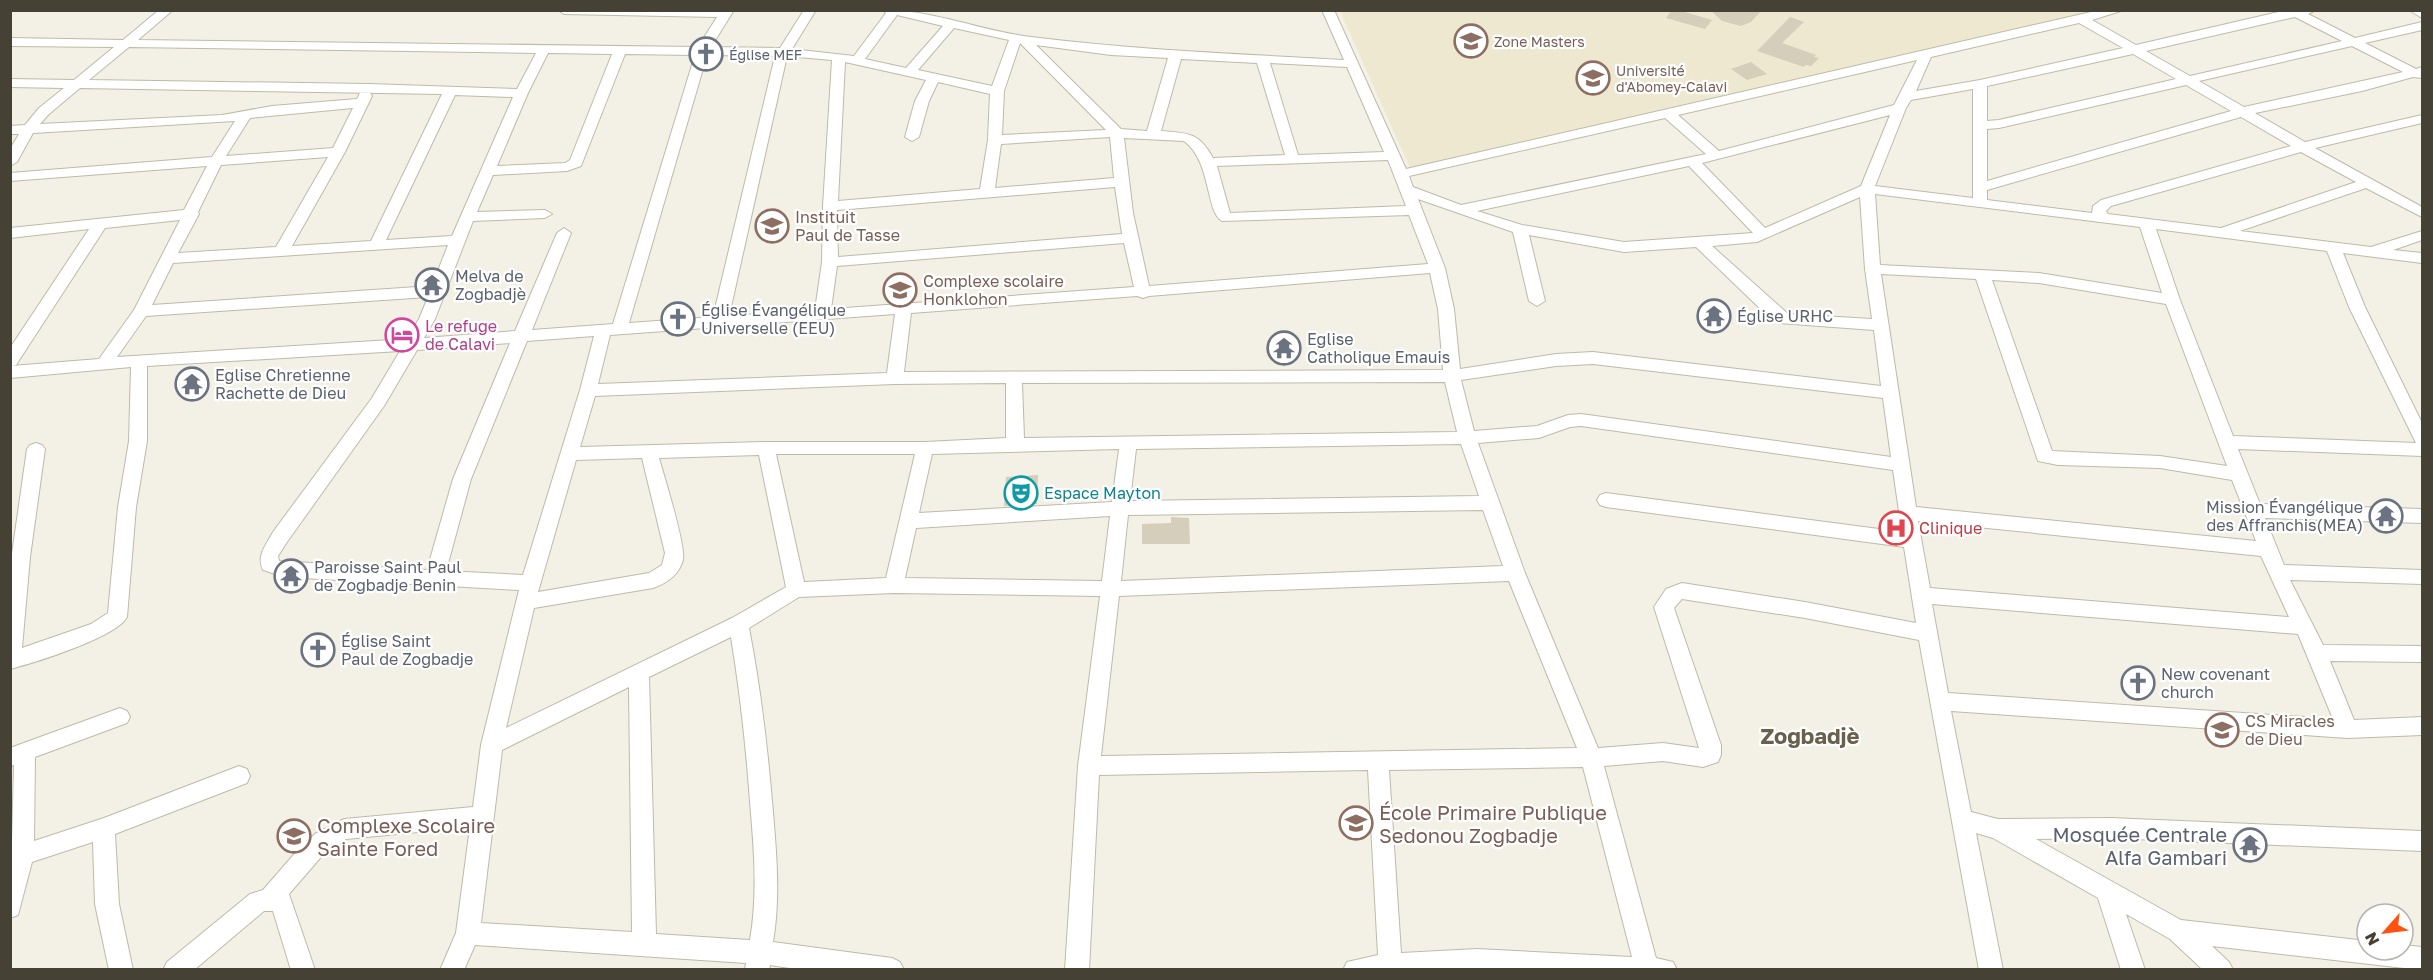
<svg xmlns="http://www.w3.org/2000/svg" width="2433" height="980" font-family="'Golos Text',sans-serif">
  <rect width="100%" height="100%" fill="#f3f1e5"/>
  <path fill="#ede8cf" d="M1340,11H2115L1411,170Z"/>
  <path fill="#d5ceba" d="M1672,10H1678L1712,20L1705,29L1666,18Z
    M1710,10H1762L1751,22L1741,26L1722,21Z
    M1790,17L1804,22L1782,43L1816,55L1814,57L1819,58L1811,66L1806,65L1804,67L1757,51Z
    M1751,62L1767,74L1747,80L1731,69Z
    M1038,475L1037,504L1004,506L1006,477Z
    M1171,517L1189,518L1190,544H1142V524L1171,523Z"/>
  <g fill="none" stroke-linecap="round" stroke-linejoin="round">
    <g stroke="#bfbaa8" stroke-width="2">
      <path id="minor" d="M159,10H173L138,40L698,47L717,17L564,14L558,10H734L711,47L780,48L804,10H816L792,49L854,56L886,13L883,10C934,10 981,31 1031,37C1135,50 1239,54 1344,60L1322,10H1334L1406,169L2100,10H2124L2092,20L2136,45L2287,10H2316L2308,14L2355,38L2422,22V30L2365,43L2416,69L2422,67V78L2413,77L2362,91L2255,113L2305,142L2422,115V123L2315,148L2422,207V217L2366,188L2240,231L2371,247L2422,231V240L2393,250L2422,253V263L2343,253L2365,307L2422,423V456L2238,449L2260,504L2422,509V523L2265,518L2284,565L2422,570V584L2290,580L2323,645L2422,646V662L2330,661L2354,720L2422,717V735L2347,738L1951,711L1971,812L1998,819L2110,818L2422,831V851L2110,838L2036,839L2181,920L2367,941V950H2403V945L2422,947V970L2212,946L2229,962L2233,970H2203L2170,939L2126,914L2145,970H2121L2098,898L1993,838L1976,833L2003,970H1979L1919,640L1805,618L1682,599L1674,608L1721,745V755L1718,762L1703,767L1663,761L1604,766L1656,958L1673,962L1677,970H1343L1347,962L1378,955L1368,770L1099,775L1089,970H1065L1078,766L1100,596L894,593L799,597L749,628C760,685 767,742 772,801C776,848 781,895 773,942L892,958L900,962L904,970H803L770,965L769,970H745L746,963L475,945L464,970H440L456,933L470,827L346,839L321,857L289,894L315,970H291L273,911H264L194,970H163L167,962L250,894L263,890L296,852L315,834L344,819L473,807L481,745L519,590L285,577L263,570C256,556 266,545 273,532L372,398L400,351L147,366V441L136,507L127,617C117,637 34,663 10,669V568L27,449L30,445L36,443L42,445L45,449L30,557L22,648L91,624L108,613L118,507L129,441L131,367L10,378V348L89,229L10,238V228L184,210L207,166L10,181V173L212,157L235,121L33,133L17,162L10,166V149L19,134H10V126L25,125L39,108L64,88L10,87V79L74,80L114,47L10,46V38L123,40ZM897,15L943,26L906,68L865,59ZM2295,17L2342,41L2190,76L2146,51ZM2079,23L2123,48L1980,80L1916,91L1931,57ZM954,28L1009,40L992,86L918,70ZM1020,43L1106,130L1002,135L1004,91ZM1036,45L1111,55L1168,58L1147,131L1121,129ZM2352,46L2403,72L2244,107L2199,81ZM129,47L536,53L517,89L369,84L89,80ZM548,53L612,54L570,160L565,163L497,166L528,93ZM625,54L695,55L613,324L532,330L571,233L564,228L557,233L515,331L424,338L435,319L473,221L545,218L552,214L545,210L477,212L493,175L567,171L581,166ZM2133,54L2176,79L1999,120L1987,121V86ZM707,55L775,56L713,317L629,323ZM787,56L832,60L823,206L822,262L815,310L729,316ZM1181,59L1257,63L1285,155L1213,158C1199,132 1187,133 1161,131ZM1917,60L1894,105L1719,151L1678,115ZM845,62L926,80L915,101L905,137L912,141L919,137L929,101L938,82L990,94L988,140L980,189L838,201ZM1270,63L1347,67L1384,152L1298,155ZM2186,85L2231,111L1987,181V129L1999,128ZM80,88L442,94L371,241L292,246L345,152L372,96L370,93H360L357,99L272,106L222,115L40,124L49,114ZM1973,89V198L1875,186L1906,108L1911,100ZM455,95L513,97L452,236L386,240ZM353,108L333,148L226,156L250,118ZM1890,115L1861,186L1765,228L1702,163ZM2241,117L2291,146L2101,200L2093,206L2092,213L1987,200V190ZM1665,118L1706,154L1461,205L1413,187L1409,176ZM1110,137L1114,178L995,188L1001,144ZM1124,138L1184,141C1212,162 1205,211 1222,221L1409,215L1428,264L1149,286L1133,213ZM2301,152L2356,182L2221,228L2108,214L2106,211L2111,206ZM328,157L276,247L178,253L199,214L198,212L221,165ZM1388,160L1406,206L1230,213L1217,166ZM1689,166L1753,233L1624,242L1522,225L1477,211ZM1115,187L1122,234L838,257L837,210ZM1875,194L2140,227L2162,293L2039,273L1880,265ZM1860,197L1865,269L1872,319L1788,314L1712,246L1757,242ZM1418,199L1513,232L1529,301L1537,306L1545,301L1529,235L1624,252L1696,247L1770,318L1779,323L1874,330L1881,386L1593,352L1556,354L1460,369L1454,309L1445,268ZM180,220L134,310L99,359L11,366L16,365L105,228ZM2156,229L2327,251L2349,307L2416,443L2233,436L2180,300ZM1124,243L1134,287L831,309L837,266ZM448,245L432,286L152,305L173,263ZM1430,273L1438,309L1443,370L904,372L911,313L1137,296L1143,298L1149,296ZM1881,274L1976,279L2038,461L2058,465L2160,468L2232,480L2256,541L1916,507ZM1992,280L2039,283L2166,304L2227,466L2160,456L2052,451ZM428,297L419,319L407,339L117,357L146,316ZM895,314L887,373L598,384L610,335ZM594,336L580,390L523,575L446,571L471,479L527,341ZM510,343L453,479L427,570L279,561L278,556L287,542L384,406L417,350ZM1593,364L1883,398L1891,457L1581,414L1568,415L1537,426L1474,431L1461,380L1556,366ZM1445,382L1457,432L1024,438L1022,383ZM1006,383V438L925,442H766L580,447L595,396L895,384ZM1581,426L1893,470L1902,532L1606,493L1600,495L1597,500L1600,505L1606,507L1904,547L1916,623L1805,602L1682,583L1666,589L1654,607L1699,748L1663,743L1598,748L1525,573L1478,443L1539,438L1570,427ZM1461,444L1479,496L1130,501L1136,449ZM1119,449L1112,502L919,513L932,454ZM776,454H915L886,578L804,582ZM759,455L786,587L732,618L506,728L534,608L653,588C667,583 679,575 683,560C686,545 664,476 659,458ZM642,458L665,553L662,565L649,573L538,592L576,460ZM1483,510L1503,566L1121,581L1128,515ZM1110,516L1102,581L905,578L916,528ZM1918,521L2261,556L2289,617L1930,588ZM1509,581L1577,748L1101,756L1119,596ZM1932,604L2298,634L2333,719L1948,693ZM731,637C740,692 746,746 750,802C754,848 758,894 750,940L656,934L649,677ZM629,687L632,932L481,923L502,750ZM1583,767L1632,957L1477,949L1401,953L1389,770Z
        M2409,10H2422V18Z
        M120,708L127,711L130,717L127,723L35,757L34,841L104,818L239,766L247,769L250,776L247,783L115,834L119,904L133,970H109L95,904L93,842L32,862L18,915L10,918L14,765L10,766V748Z"/>
    </g>
    <use href="#minor" fill="#fff" fill-rule="evenodd"/>
  </g>
  <defs>
    <g id="university-ring" transform="scale(1.725)"><circle r="9.5" fill="#fff" stroke="#8d6e63" stroke-width="1.5"/><path d="M0-5L7-2L0 1L-7-2ZM-4 1L0 2.5L4 1V4Q0 6-4 4Z" fill="#8d6e63"/></g>
    <g id="church-ring" transform="scale(1.725)"><circle r="9.5" fill="#fff" stroke="#6b7280" stroke-width="1.5"/><path d="M-1.2-6h2.4v3.5h3.3v2.4h-3.3V6h-2.4V-.1h-3.3v-2.4h3.3Z" fill="#6b7280"/></g>
    <g id="temple-ring" transform="scale(1.725)"><circle r="9.5" fill="#fff" stroke="#6b7280" stroke-width="1.5"/><path d="M0-6L5-2H3V0L6.5 2.5H4V6H1.5V3h-3V6H-4V2.5H-6.5L-3 0V-2H-5Z" fill="#6b7280"/></g>
    <g id="school-ring" transform="scale(1.725)"><circle r="9.5" fill="#fff" stroke="#8d6e63" stroke-width="1.5"/><path d="M0-5L7-2L0 1L-7-2ZM-4 1L0 2.5L4 1V4Q0 6-4 4Z" fill="#8d6e63"/></g>
    <g id="hotel-ring" transform="scale(1.725)"><circle r="9.5" fill="#fff" stroke="#d1479c" stroke-width="1.5"/><path d="M-6-4.5h1.5V1H6V5H4.5V3h-9V5H-6ZM-4 0a1.8 1.8 0 1 1 3.6 0ZM.5 0V-2.5h3Q6-2.5 6 0Z" fill="#d1479c"/></g>
    <g id="theatre-ring" transform="scale(1.725)"><circle r="9.5" fill="#fff" stroke="#0f9aa8" stroke-width="1.5"/><path d="M-5-5.5Q0-4 5-5.5V0Q5 5 0 6Q-5 5-5 0ZM-3.3-2.5H-1v1.5H-3.3ZM1-2.5H3.3v1.5H1ZM-2.8 1Q0 5.5 2.8 1Z" fill="#0f9aa8"/></g>
    <g id="hospital-ring" transform="scale(1.725)"><circle r="9.5" fill="#fff" stroke="#e0444e" stroke-width="1.5"/><path d="M-5-5h3v3.5h4V-5h3V5h-3V1.5h-4V5h-3Z" fill="#e0444e"/></g>
  </defs>
  <g fill-rule="evenodd">
    <use href="#university-ring" x="1471" y="41"/>
    <use href="#church-ring" x="706" y="54"/>
    <use href="#university-ring" x="1593" y="78"/>
    <use href="#university-ring" x="772" y="226"/>
    <use href="#temple-ring" x="432" y="285"/>
    <use href="#school-ring" x="900" y="290"/>
    <use href="#temple-ring" x="1714" y="316"/>
    <use href="#church-ring" x="678" y="319"/>
    <use href="#hotel-ring" x="402" y="335"/>
    <use href="#temple-ring" x="1284" y="348"/>
    <use href="#temple-ring" x="192" y="384"/>
    <use href="#theatre-ring" x="1021" y="493"/>
    <use href="#temple-ring" x="2386" y="516"/>
    <use href="#hospital-ring" x="1896" y="528"/>
    <use href="#temple-ring" x="291" y="576"/>
    <use href="#church-ring" x="318" y="650"/>
    <use href="#church-ring" x="2138" y="683"/>
    <use href="#school-ring" x="2222" y="730"/>
    <use href="#school-ring" x="1356" y="823"/>
    <use href="#school-ring" x="294" y="836"/>
    <use href="#temple-ring" x="2250" y="845"/>
  </g>
  <g text-anchor="middle" dominant-baseline="central" stroke-width="4.5" stroke-linejoin="round" paint-order="stroke">
    <g font-size="14" fill="#785e54" stroke="#fff" text-anchor="start">
      <text x="1494" y="41">Zone Masters</text>
      <text x="1616" y="70">Université<tspan x="1616" dy="16">d'Abomey-Calavi</tspan></text>
    </g>
    <g font-size="14" fill="#5b616d" stroke="#fff" text-anchor="start">
      <text x="729" y="54">Église MEF</text>
    </g>
    <g font-size="16" fill="#785e54" stroke="#fff" text-anchor="start">
      <text x="795" y="217">Instituit<tspan x="795" dy="18">Paul de Tasse</tspan></text>
      <text x="923" y="281">Complexe scolaire<tspan x="923" dy="18">Honklohon</tspan></text>
      <text x="2245" y="721">CS Miracles<tspan x="2245" dy="18">de Dieu</tspan></text>
    </g>
    <g font-size="16" fill="#5b616d" stroke="#fff" text-anchor="start">
      <text x="455" y="276">Melva de<tspan x="455" dy="18">Zogbadjè</tspan></text>
      <text x="701" y="310">Église Évangélique<tspan x="701" dy="18">Universelle (EEU)</tspan></text>
      <text x="1737" y="316">Église URHC</text>
      <text x="1307" y="339">Eglise<tspan x="1307" dy="18">Catholique Emauis</tspan></text>
      <text x="215" y="375">Eglise Chretienne<tspan x="215" dy="18">Rachette de Dieu</tspan></text>
      <text x="2363" y="507" text-anchor="end">Mission Évangélique<tspan x="2363" dy="18">des Affranchis(MEA)</tspan></text>
      <text x="314" y="567">Paroisse Saint Paul<tspan x="314" dy="18">de Zogbadje Benin</tspan></text>
      <text x="341" y="641">Église Saint<tspan x="341" dy="18">Paul de Zogbadje</tspan></text>
      <text x="2161" y="674">New covenant<tspan x="2161" dy="18">church</tspan></text>
    </g>
    <g font-size="16" fill="#b23c85" stroke="#fff" text-anchor="start">
      <text x="425" y="326">Le refuge<tspan x="425" dy="18">de Calavi</tspan></text>
    </g>
    <g font-size="16" fill="#0d838f" stroke="#fff" text-anchor="start">
      <text x="1044" y="493">Espace Mayton</text>
    </g>
    <g font-size="16" fill="#be3a42" stroke="#fff" text-anchor="start">
      <text x="1919" y="528">Clinique</text>
    </g>
    <g font-size="20" fill="#785e54" stroke="#fff" text-anchor="start">
      <text x="1379" y="812">École Primaire Publique<tspan x="1379" dy="23">Sedonou Zogbadje</tspan></text>
      <text x="317" y="825">Complexe Scolaire<tspan x="317" dy="23">Sainte Fored</tspan></text>
    </g>
    <g font-size="20" fill="#5b616d" stroke="#fff" text-anchor="end">
      <text x="2227" y="834">Mosquée Centrale<tspan x="2227" dy="23">Alfa Gambari</tspan></text>
    </g>
    <g font-size="22" font-weight="bold" fill="#69614b" stroke="#fff">
      <text x="1810" y="735">Zogbadjè</text>
    </g>
  </g>
  <rect width="2433" height="980" fill="none" stroke="#464135" stroke-width="24"/>
  <g transform="translate(2385 932) rotate(242)"><circle r="28" fill="#ffffff" stroke="#b5b3ae" stroke-width="1.5"/>
  <path d="M0-4.5L10 22L0 15L-10 22Z" fill="#ff5210"/>
  <text y="-9" font-size="16" font-weight="bold" text-anchor="middle" fill="#464135">N</text>
  </g>
</svg>
